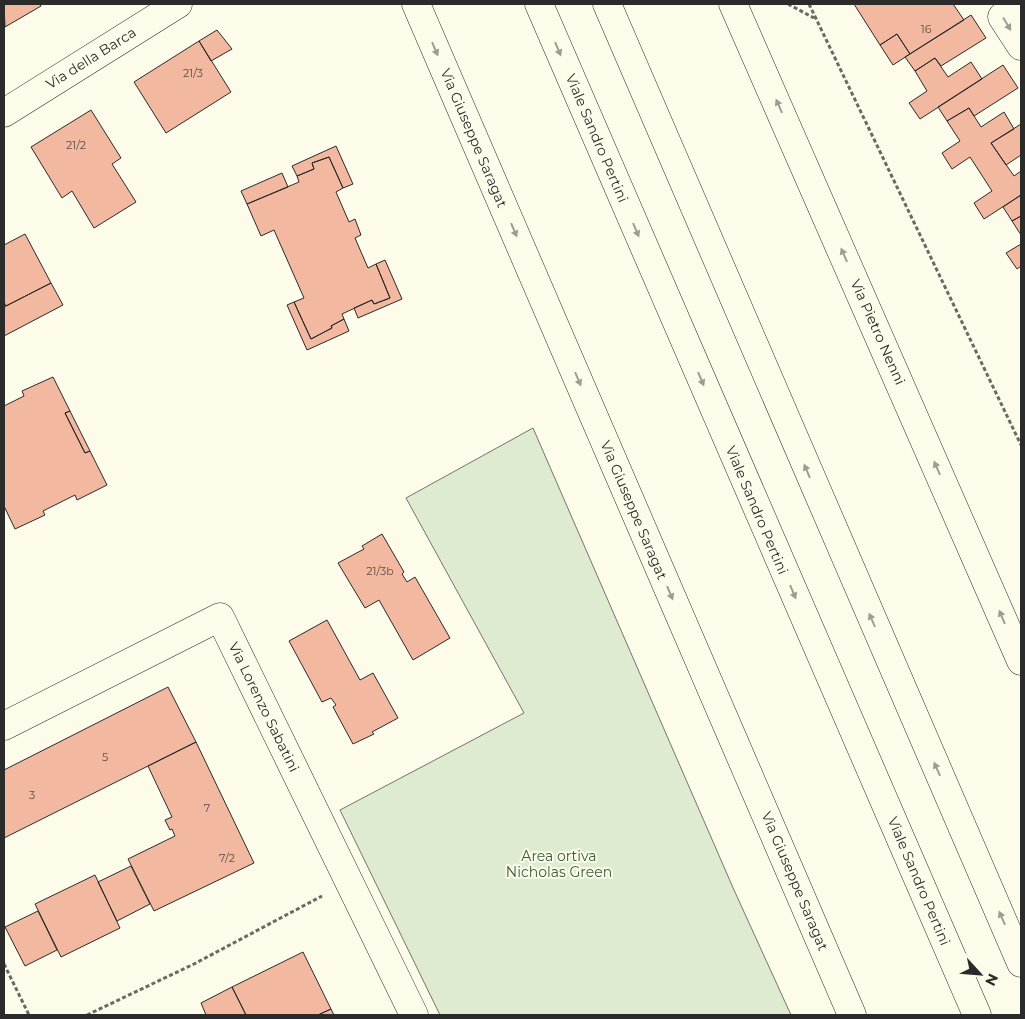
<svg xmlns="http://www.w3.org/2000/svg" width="1025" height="1019" font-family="Montserrat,sans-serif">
  <rect width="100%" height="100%" fill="#fdfbea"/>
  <path fill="#deebd1" stroke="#74746e" d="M533,428L734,890L791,1015H440L340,810L524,713L406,498Z"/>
  <path fill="#f2b8a0" stroke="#2b2b2b" d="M4,4H40L41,6L5,27Z
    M854,4H953L964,20L910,54L897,34L880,45Z
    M971,15L986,38L941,66L935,58L915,71L905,57Z
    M217,30L232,49L211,61L199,41Z
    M897,34L910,54L893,65L880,45Z
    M199,41L231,92L166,133L134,82Z
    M935,58L948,77L971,62L982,79L920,119L909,103L927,91L915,71Z
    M1003,65L1018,88L974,116L969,108L947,121L938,107Z
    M969,108L981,127L1004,112L1014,129L991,143L1014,176L1021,171V195L984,219L974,203L992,191L970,157L952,169L942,153L960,141L947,121Z
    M91,110L121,158L112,164L136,202L94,228L72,191L62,198L31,147Z
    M1021,124V155L1006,165L991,143Z
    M336,146L353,184L343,188L329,157L312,163L314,169L297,176L292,166Z
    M329,157L343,188L336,192L349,222L355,219L361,235L355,238L368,268L376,264L390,298L374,304L372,300L342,314L344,319L331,326L332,328L311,339L294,302L304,298L274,230L261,236L247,204L299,182L297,176L314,169L312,163Z
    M282,173L288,187L247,204L241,191Z
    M1021,195V216L1012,221L1003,207Z
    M1021,216V235L1012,221Z
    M25,234L51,283L6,306L4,302V245Z
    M1021,244V266L1017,269L1006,253Z
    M385,260L402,299L358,318L354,308L372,300L374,304L390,298L376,264Z
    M51,283L63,305L4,336V307Z
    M294,302L311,339L332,328L331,326L344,319L349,331L307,350L287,305Z
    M53,377L70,411L65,413L85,453L90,451L107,485L77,500L75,495L43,511L45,515L15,529L4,506V406L24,396L22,391Z
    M70,411L90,451L85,453L65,413Z
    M382,534L404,572L402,574L407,582L415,577L450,638L413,660L379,600L365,608L338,563L364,549L362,546Z
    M327,620L360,680L373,673L398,718L372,732L374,734L353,744L333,707L336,705L331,698L322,702L289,641Z
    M168,687L196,742L4,838V770Z
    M196,742L254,863L154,911L128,859L175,836L172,829L170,830L165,820L172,817L148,766Z
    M131,866L150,904L117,921L98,882Z
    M95,875L120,928L61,957L35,904Z
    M38,911L57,950L25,966L5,927Z
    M303,952L331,1009L318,1015H246L232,987Z
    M232,987L246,1015H206L201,1003Z
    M331,1009L334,1015H318Z"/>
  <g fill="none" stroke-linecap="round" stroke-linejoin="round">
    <g stroke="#2b2b2b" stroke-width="29">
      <path id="street" d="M1015,4L1002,17L1021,46
        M4,726L220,617L414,1015"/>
    </g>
    <g stroke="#2b2b2b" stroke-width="29">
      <path id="secondary" d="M416,4L852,1015
        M733,4L1021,661
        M4,113L178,4"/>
    </g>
    <g stroke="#2b2b2b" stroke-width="29">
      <path id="highway" d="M539,4L977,1015
        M607,4L1021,963"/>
    </g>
    <path stroke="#6a6964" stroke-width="3" stroke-dasharray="4 2.5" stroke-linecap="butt" d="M788,4L814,18
      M809,4L1021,445
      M4,964L29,1015
      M87,1015L194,964L322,896"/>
    <use href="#street" stroke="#fdfbea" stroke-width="28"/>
    <use href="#secondary" stroke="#fdfbea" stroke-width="28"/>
    <use href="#highway" stroke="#fdfbea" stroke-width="28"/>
  </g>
  <defs><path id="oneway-solid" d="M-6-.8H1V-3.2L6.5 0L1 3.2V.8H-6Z" transform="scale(1.25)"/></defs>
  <g fill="#9e9d94">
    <use href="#oneway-solid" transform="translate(1007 24) rotate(59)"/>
    <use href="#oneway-solid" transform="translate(435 49) rotate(67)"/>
    <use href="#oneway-solid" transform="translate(558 49) rotate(67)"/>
    <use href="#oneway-solid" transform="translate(779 106) rotate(-114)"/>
    <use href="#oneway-solid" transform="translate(514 230) rotate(67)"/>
    <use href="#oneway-solid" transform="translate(636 230) rotate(67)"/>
    <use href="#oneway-solid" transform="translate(844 255) rotate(-114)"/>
    <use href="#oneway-solid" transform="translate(578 379) rotate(67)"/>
    <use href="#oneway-solid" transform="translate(701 379) rotate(67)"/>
    <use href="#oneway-solid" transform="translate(937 468) rotate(-114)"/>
    <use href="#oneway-solid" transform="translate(807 471) rotate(-113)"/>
    <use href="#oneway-solid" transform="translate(793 592) rotate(67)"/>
    <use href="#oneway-solid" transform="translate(670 593) rotate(67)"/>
    <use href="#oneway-solid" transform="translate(1002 617) rotate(-113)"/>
    <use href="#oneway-solid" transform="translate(872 620) rotate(-114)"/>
    <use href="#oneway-solid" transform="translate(937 769) rotate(-114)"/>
    <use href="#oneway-solid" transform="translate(1002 918) rotate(-114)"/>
  </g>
  <g text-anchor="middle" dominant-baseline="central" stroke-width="4" stroke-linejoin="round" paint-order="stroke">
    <g font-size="11" fill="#5d4e48">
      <text x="926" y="29">16</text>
      <text x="193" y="73">21/3</text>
      <text x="76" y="145">21/2</text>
      <text x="380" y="571">21/3b</text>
      <text x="105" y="757">5</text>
      <text x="32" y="795">3</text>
      <text x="207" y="808">7</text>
      <text x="227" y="858">7/2</text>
    </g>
    <g font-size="14" fill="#2b2b2b" stroke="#fdfbea">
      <text transform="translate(91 58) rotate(-32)">Via della Barca</text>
      <text transform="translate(474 138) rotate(67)">Via Giuseppe Saragat</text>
      <text transform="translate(597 138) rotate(67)">Viale Sandro Pertini</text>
      <text transform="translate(878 332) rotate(66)">Via Pietro Nenni</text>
      <text transform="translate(634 510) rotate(67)">Via Giuseppe Saragat</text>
      <text transform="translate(757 510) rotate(67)">Viale Sandro Pertini</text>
      <text transform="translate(264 707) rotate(64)">Via Lorenzo Sabatini</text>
      <text transform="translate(795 881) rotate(67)">Via Giuseppe Saragat</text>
      <text transform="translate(919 881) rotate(67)">Viale Sandro Pertini</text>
    </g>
    <g font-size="14" fill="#34623c" stroke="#fdfbea">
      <text x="559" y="856">Area ortiva<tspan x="559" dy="16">Nicholas Green</tspan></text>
    </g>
  </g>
  <rect width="1025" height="1019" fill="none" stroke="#2b2b2b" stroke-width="10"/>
  <g transform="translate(980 974) rotate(116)" stroke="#fdfbea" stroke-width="4" paint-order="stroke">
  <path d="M0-4L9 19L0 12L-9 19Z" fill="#2b2b2b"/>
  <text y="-8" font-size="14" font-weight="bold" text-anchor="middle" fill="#2b2b2b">N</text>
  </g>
</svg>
